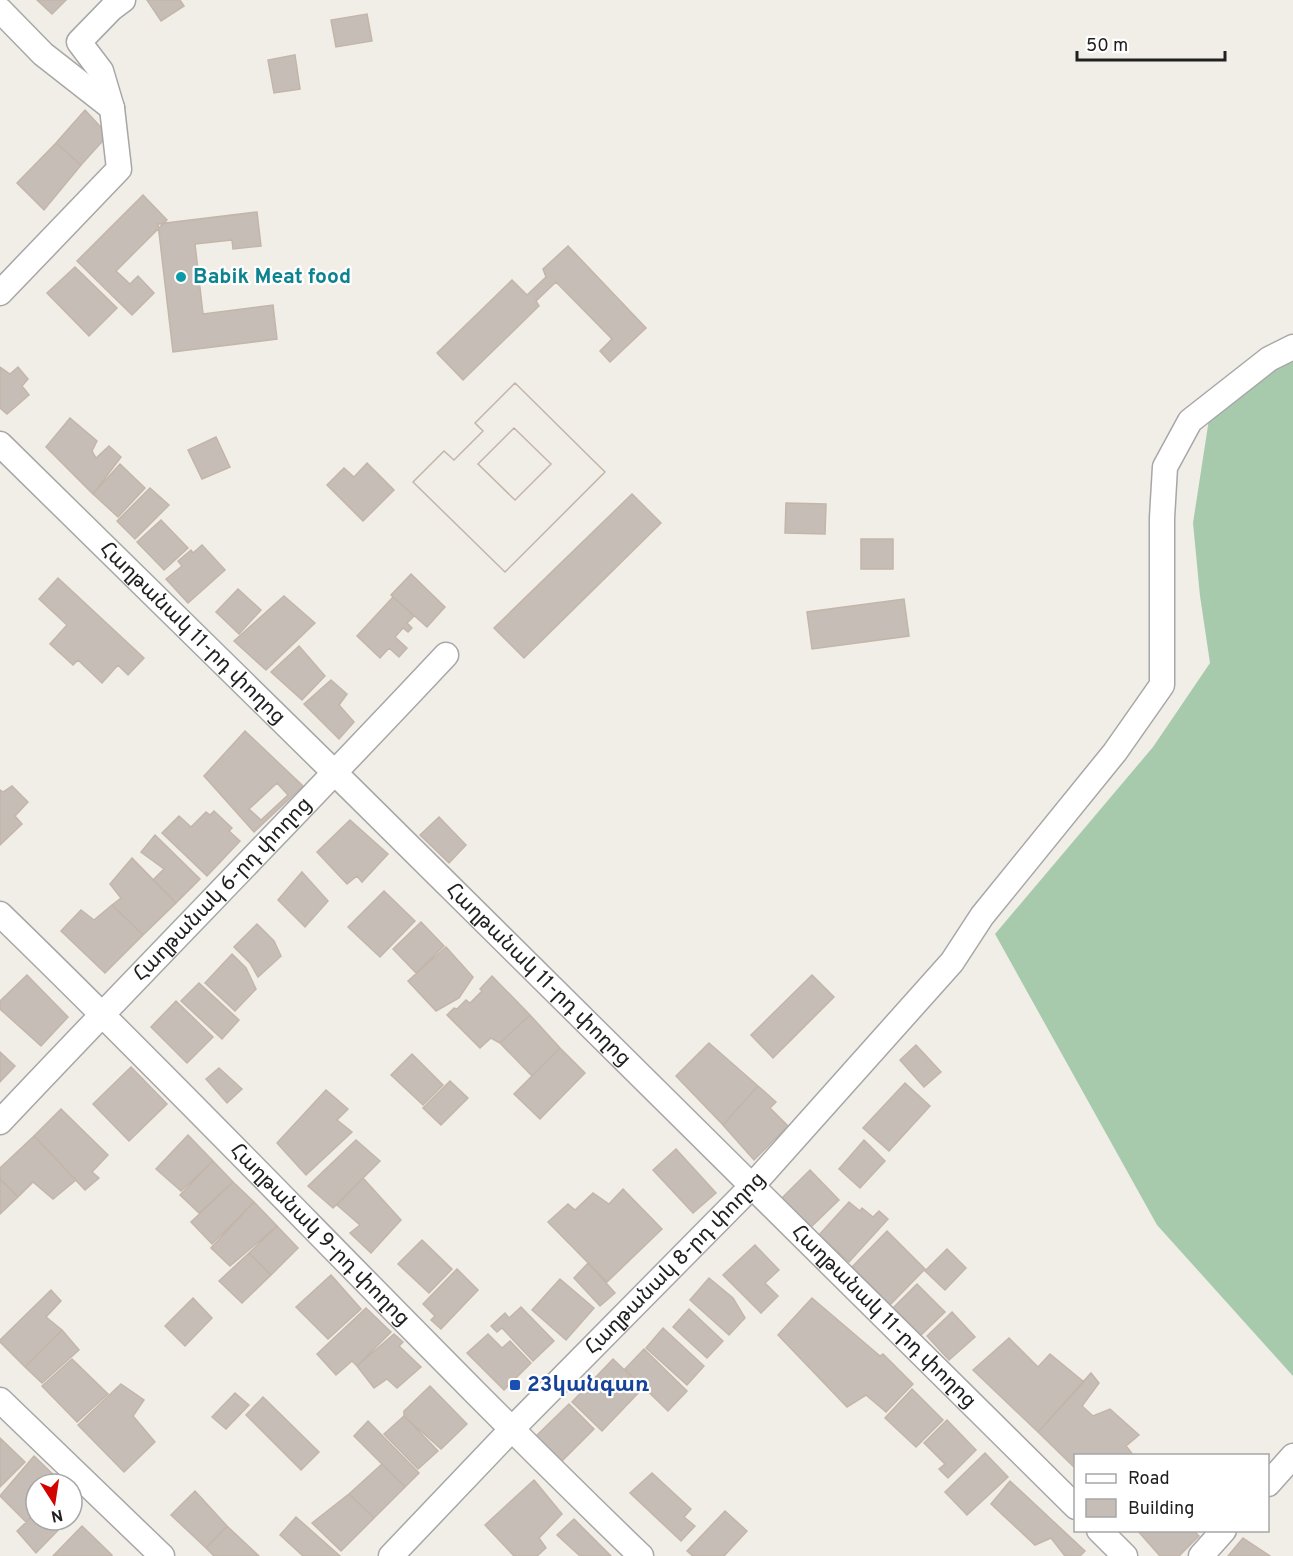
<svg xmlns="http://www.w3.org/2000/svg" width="1293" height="1556" font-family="Overpass,'Noto Sans Armenian',sans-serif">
  <rect width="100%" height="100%" fill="#f1eee7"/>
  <path fill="#a7caad" d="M1293,355V1376L1157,1225L995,934L1153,747L1210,663L1200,596L1193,523L1209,419Z"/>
  <path fill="#c6beb6" stroke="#c3b5a9" stroke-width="1.5" fill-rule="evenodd" d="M37,0H66L52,14Z
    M147,0H180L184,6L161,21Z
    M367,14L372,41L336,47L331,20Z
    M295,55L300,89L274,93L268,60Z
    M85,110L108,135L81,165L56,143Z
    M56,143L81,165L44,210L17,183Z
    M143,195L167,220L116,271L130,284L138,276L154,293L132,315L77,261Z
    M257,212L261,246L233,249L232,240L195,244L203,314L273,305L277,339L173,352L158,224Z
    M568,246L646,328L610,362L600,351L612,339L556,282L536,301L539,306L463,380L437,353L512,280L527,295L546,277L543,269Z
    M75,267L117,308L89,336L47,293Z
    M0,367L10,374L18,367L28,379L22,386L29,395L7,414L0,408Z
    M515,383L605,472L505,572L413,482L444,451L454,460L483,431L475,423ZM514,428L551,464L515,500L478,464Z
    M515,383L605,472L505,572L413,482L444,451L454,460L483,431L475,423ZM514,428L551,464L515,500L478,464Z
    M70,418L97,441L92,451L96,458L109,446L121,457L93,494L46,447Z
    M216,437L230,467L202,479L188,450Z
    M367,463L394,490L363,521L327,485L344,468L354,477Z
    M120,464L145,488L118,517L93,494Z
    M150,488L169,505L135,539L117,521Z
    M632,494L661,523L524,658L494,628Z
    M786,503L826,504L825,534L785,533Z
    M161,520L188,548L164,570L137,542Z
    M861,539H893V569H861Z
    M202,545L225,570L188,603L166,579L182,566L178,561L191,550L193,553Z
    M411,574L445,607L427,627L391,595Z
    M58,578L144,658L128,675L118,665L102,683L78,660L73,665L50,644L67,625L39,599Z
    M238,589L261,610L239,634L216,612Z
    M284,596L315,623L266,670L234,641Z
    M393,597L414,616L407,623L412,628L408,632L403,628L395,637L407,648L399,657L389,648L380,658L357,636Z
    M904,599L909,636L812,649L807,612Z
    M299,646L325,676L302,700L271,672Z
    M331,680L347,694L339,705L354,722L339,739L304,704Z
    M245,731L303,786L254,832L204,776Z
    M277,783L288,795L261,820L249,809Z
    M12,786L28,802L15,816L22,824L0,845V790L3,792Z
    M214,811L232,828L229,831L240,841L207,876L162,833L179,816L191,827L206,812L210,815Z
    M439,817L466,845L449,863L420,835Z
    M350,820L388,854L362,882L357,876L347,884L317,852Z
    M155,835L200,879L176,903L153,880L164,869L141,852Z
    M132,858L176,903L143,935L112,905L121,898L110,884Z
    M302,872L328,901L305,927L278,900Z
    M384,891L415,921L380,957L348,927Z
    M112,905L143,935L105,973L61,931L81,910L94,920Z
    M421,922L444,946L416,973L393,949Z
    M257,924L274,941L281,956L258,977L250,963L234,947Z
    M446,947L473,977L459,998L436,1011L408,981Z
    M232,954L246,968L256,989L235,1011L205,983Z
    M27,975L68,1017L41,1046L0,1009V1001Z
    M812,975L834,997L773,1058L751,1035Z
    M492,976L530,1015L500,1043L491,1038L480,1048L447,1015L454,1008L457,1009L466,1000L470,1003L482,991L480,989Z
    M199,983L239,1020L222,1039L181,1001Z
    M176,1001L213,1037L187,1063L151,1027Z
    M530,1015L560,1048L532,1076L500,1043Z
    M709,1043L758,1086L723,1125L676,1076Z
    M916,1045L941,1072L924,1087L900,1060Z
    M560,1048L585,1073L540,1119L514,1094Z
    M0,1052L15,1066L0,1082Z
    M412,1054L443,1085L423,1105L391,1075Z
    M131,1067L167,1104L129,1141L93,1104Z
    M219,1068L242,1089L227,1103L206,1079Z
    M450,1081L468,1098L441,1125L423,1108Z
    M905,1083L930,1106L889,1151L863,1128Z
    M758,1086L776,1102L770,1108L788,1126L754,1160L723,1125Z
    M326,1090L348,1109L337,1120L352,1132L306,1175L277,1143Z
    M61,1109L108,1155L92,1172L99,1178L85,1190L34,1136Z
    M188,1135L213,1161L181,1191L156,1169Z
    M34,1136L76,1180L53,1199L33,1182L18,1197L0,1179V1168Z
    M356,1140L380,1161L333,1208L308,1186Z
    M864,1140L885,1161L860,1188L839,1169Z
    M676,1149L716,1193L693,1213L653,1170Z
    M213,1161L233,1182L199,1213L180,1195Z
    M810,1170L839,1200L811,1227L782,1198Z
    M363,1178L401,1220L371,1253L350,1233L360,1225L337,1205Z
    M0,1179L18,1197L0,1214Z
    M233,1182L254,1202L212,1244L191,1222Z
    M623,1189L662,1229L607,1282L548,1222L568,1204L575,1210L593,1193L609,1204Z
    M254,1202L277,1226L230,1266L211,1248Z
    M849,1202L860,1211L862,1208L873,1217L879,1211L888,1219L849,1262L819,1235Z
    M277,1226L298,1248L271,1275L249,1253Z
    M887,1231L925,1269L890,1305L852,1267Z
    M422,1240L452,1269L429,1293L398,1264Z
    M755,1245L779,1270L765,1283L778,1296L761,1313L723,1275Z
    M947,1249L966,1268L945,1290L925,1271Z
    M249,1253L271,1275L242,1303L219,1281Z
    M588,1263L615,1293L600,1306L574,1278Z
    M457,1269L478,1290L441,1329L431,1320L435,1316L423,1304Z
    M331,1275L361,1309L328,1339L296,1307Z
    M709,1278L733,1298L745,1318L729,1335L690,1300Z
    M560,1279L594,1308L566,1340L532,1310Z
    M917,1284L945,1312L920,1336L893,1308Z
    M51,1290L61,1301L46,1317L62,1330L25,1367L0,1342V1340Z
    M193,1298L212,1318L185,1346L165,1326Z
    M812,1298L880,1356L883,1354L913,1384L886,1412L866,1395L847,1407L778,1335Z
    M521,1307L554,1341L533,1361L502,1328L497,1332L491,1326L505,1313L509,1318Z
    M366,1308L391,1332L357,1366L352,1361L336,1375L317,1354Z
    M689,1309L723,1341L707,1358L673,1327Z
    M952,1312L975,1337L949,1360L927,1336Z
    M663,1328L704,1366L687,1385L646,1348Z
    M62,1330L79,1350L42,1383L25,1367Z
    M394,1334L403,1342L399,1346L421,1367L397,1388L387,1379L374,1388L357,1366Z
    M488,1334L502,1348L510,1341L531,1363L504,1390L467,1353Z
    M1009,1338L1038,1367L1050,1354L1084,1382L1038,1432L973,1370Z
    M644,1349L687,1391L668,1411L625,1369Z
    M72,1359L108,1394L77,1422L42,1386Z
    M613,1359L643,1388L602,1431L572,1402Z
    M1091,1373L1099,1383L1082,1406L1093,1416L1110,1409L1139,1435L1126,1446L1134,1456H1076V1469L1038,1432Z
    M121,1384L144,1400L133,1416L155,1442L124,1472L78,1425Z
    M430,1386L467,1424L441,1449L404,1416V1411Z
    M912,1389L943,1420L916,1447L885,1418Z
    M235,1393L249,1405L226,1429L212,1417Z
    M263,1397L319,1452L301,1470L246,1415Z
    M569,1404L594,1429L559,1464L533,1439Z
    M404,1416L438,1451L418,1469L384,1434Z
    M947,1420L976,1450L948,1478L939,1469L945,1464L924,1443Z
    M368,1421L419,1473L405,1487L354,1436Z
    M0,1438L25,1462L0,1487Z
    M985,1453L1008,1477L967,1515L945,1492Z
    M34,1456L63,1484H36V1512L26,1522L0,1496Z
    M382,1464L405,1487L374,1518L349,1494Z
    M652,1473L691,1509L684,1517L695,1526L681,1541L630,1493Z
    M534,1480L562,1514L539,1538L546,1548L537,1556H514L485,1525Z
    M1010,1481L1085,1551L1080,1556H1065L1051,1538L1035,1545L991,1504Z
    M195,1491L227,1526L206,1548L171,1515Z
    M349,1494L374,1518L341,1551L312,1523Z
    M725,1511L747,1531L724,1556H693L687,1551Z
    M36,1513V1520H68L36,1553L17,1531Z
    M296,1517L340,1556H303L280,1535Z
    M574,1519L611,1556H580L557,1535Z
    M82,1526L112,1555V1556H53Z
    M227,1526L259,1556H214L206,1548Z
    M1137,1530H1193L1199,1536L1179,1556H1160Z
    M1243,1538L1270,1556H1228Z"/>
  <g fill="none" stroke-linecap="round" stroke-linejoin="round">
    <g stroke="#a7a7a7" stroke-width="27">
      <g id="minor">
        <path d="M0,10L43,54L112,108"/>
        <path d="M0,293L119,169L112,108L101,71L79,42L111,9L123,0"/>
        <path id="s1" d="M0,444L335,773L1076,1507"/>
        <path id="s2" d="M0,914C217,1124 423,1346 641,1556"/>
        <path id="s3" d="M0,1122C148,965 299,812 446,655"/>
        <path d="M0,1400L162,1556"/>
        <path d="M1268,1484L1293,1456"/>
        <path d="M1099,1530L1125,1556"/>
        <path id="s4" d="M391,1556L511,1430L751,1187L952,962L982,916L1115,752L1162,685V518L1165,467L1190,421L1269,359L1293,347"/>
        <path d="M1201,1556L1224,1530"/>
      </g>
    </g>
    <use href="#minor" stroke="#fff" stroke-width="24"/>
  </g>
  <circle fill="#0f9aa8" stroke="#fff" stroke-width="2" cx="181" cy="277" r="6"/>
  <rect fill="#1a4fb4" stroke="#fff" stroke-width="2" x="509" y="1379" width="12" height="12" rx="3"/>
  <g text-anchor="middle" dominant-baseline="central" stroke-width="4.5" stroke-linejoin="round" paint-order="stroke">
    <g font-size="21" font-weight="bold" fill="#0d838f" stroke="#fff" text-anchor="start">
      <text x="193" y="277">Babik Meat food</text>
    </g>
    <g font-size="21" fill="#202020" stroke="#fff">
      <text stroke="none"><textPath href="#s1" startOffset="270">Հաղթանակ 11-րդ փողոց</textPath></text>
      <text stroke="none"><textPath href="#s3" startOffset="322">Հաղթանակ 6-րդ փողոց</textPath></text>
      <text stroke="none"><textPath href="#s1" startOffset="756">Հաղթանակ 11-րդ փողոց</textPath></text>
      <text stroke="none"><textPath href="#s2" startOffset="453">Հաղթանակ 9-րդ փողոց</textPath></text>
      <text stroke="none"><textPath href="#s4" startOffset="408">Հաղթանակ 8-րդ փողոց</textPath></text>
      <text stroke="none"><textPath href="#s1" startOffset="1242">Հաղթանակ 11-րդ փողոց</textPath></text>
    </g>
    <g font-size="21" font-weight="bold" fill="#164399" stroke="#fff" text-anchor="start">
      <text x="527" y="1385">23կանգառ</text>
    </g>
  </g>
  <rect x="1074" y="1454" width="195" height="78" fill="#ffffff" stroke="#a6a6a6" stroke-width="1.5"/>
  <rect x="1086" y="1474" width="30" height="9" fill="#ffffff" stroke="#a6a6a6" stroke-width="1.5"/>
  <text x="1128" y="1484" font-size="18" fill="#202020">Road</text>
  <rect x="1086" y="1499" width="30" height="18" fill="#c6beb6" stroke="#a6a6a6" stroke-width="1.5"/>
  <text x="1128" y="1514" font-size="18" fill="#202020">Building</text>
  <g transform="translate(54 1502) rotate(168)"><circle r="28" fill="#ffffff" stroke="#a6a6a6" stroke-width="1.5"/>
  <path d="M0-4.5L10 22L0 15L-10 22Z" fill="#d10400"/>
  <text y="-9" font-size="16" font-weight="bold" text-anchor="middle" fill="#202020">N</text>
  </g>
  <path d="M1077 51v9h148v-9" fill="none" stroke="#202020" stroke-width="3"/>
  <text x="1086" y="51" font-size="18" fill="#202020" stroke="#ffffff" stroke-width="4.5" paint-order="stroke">50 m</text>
</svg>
